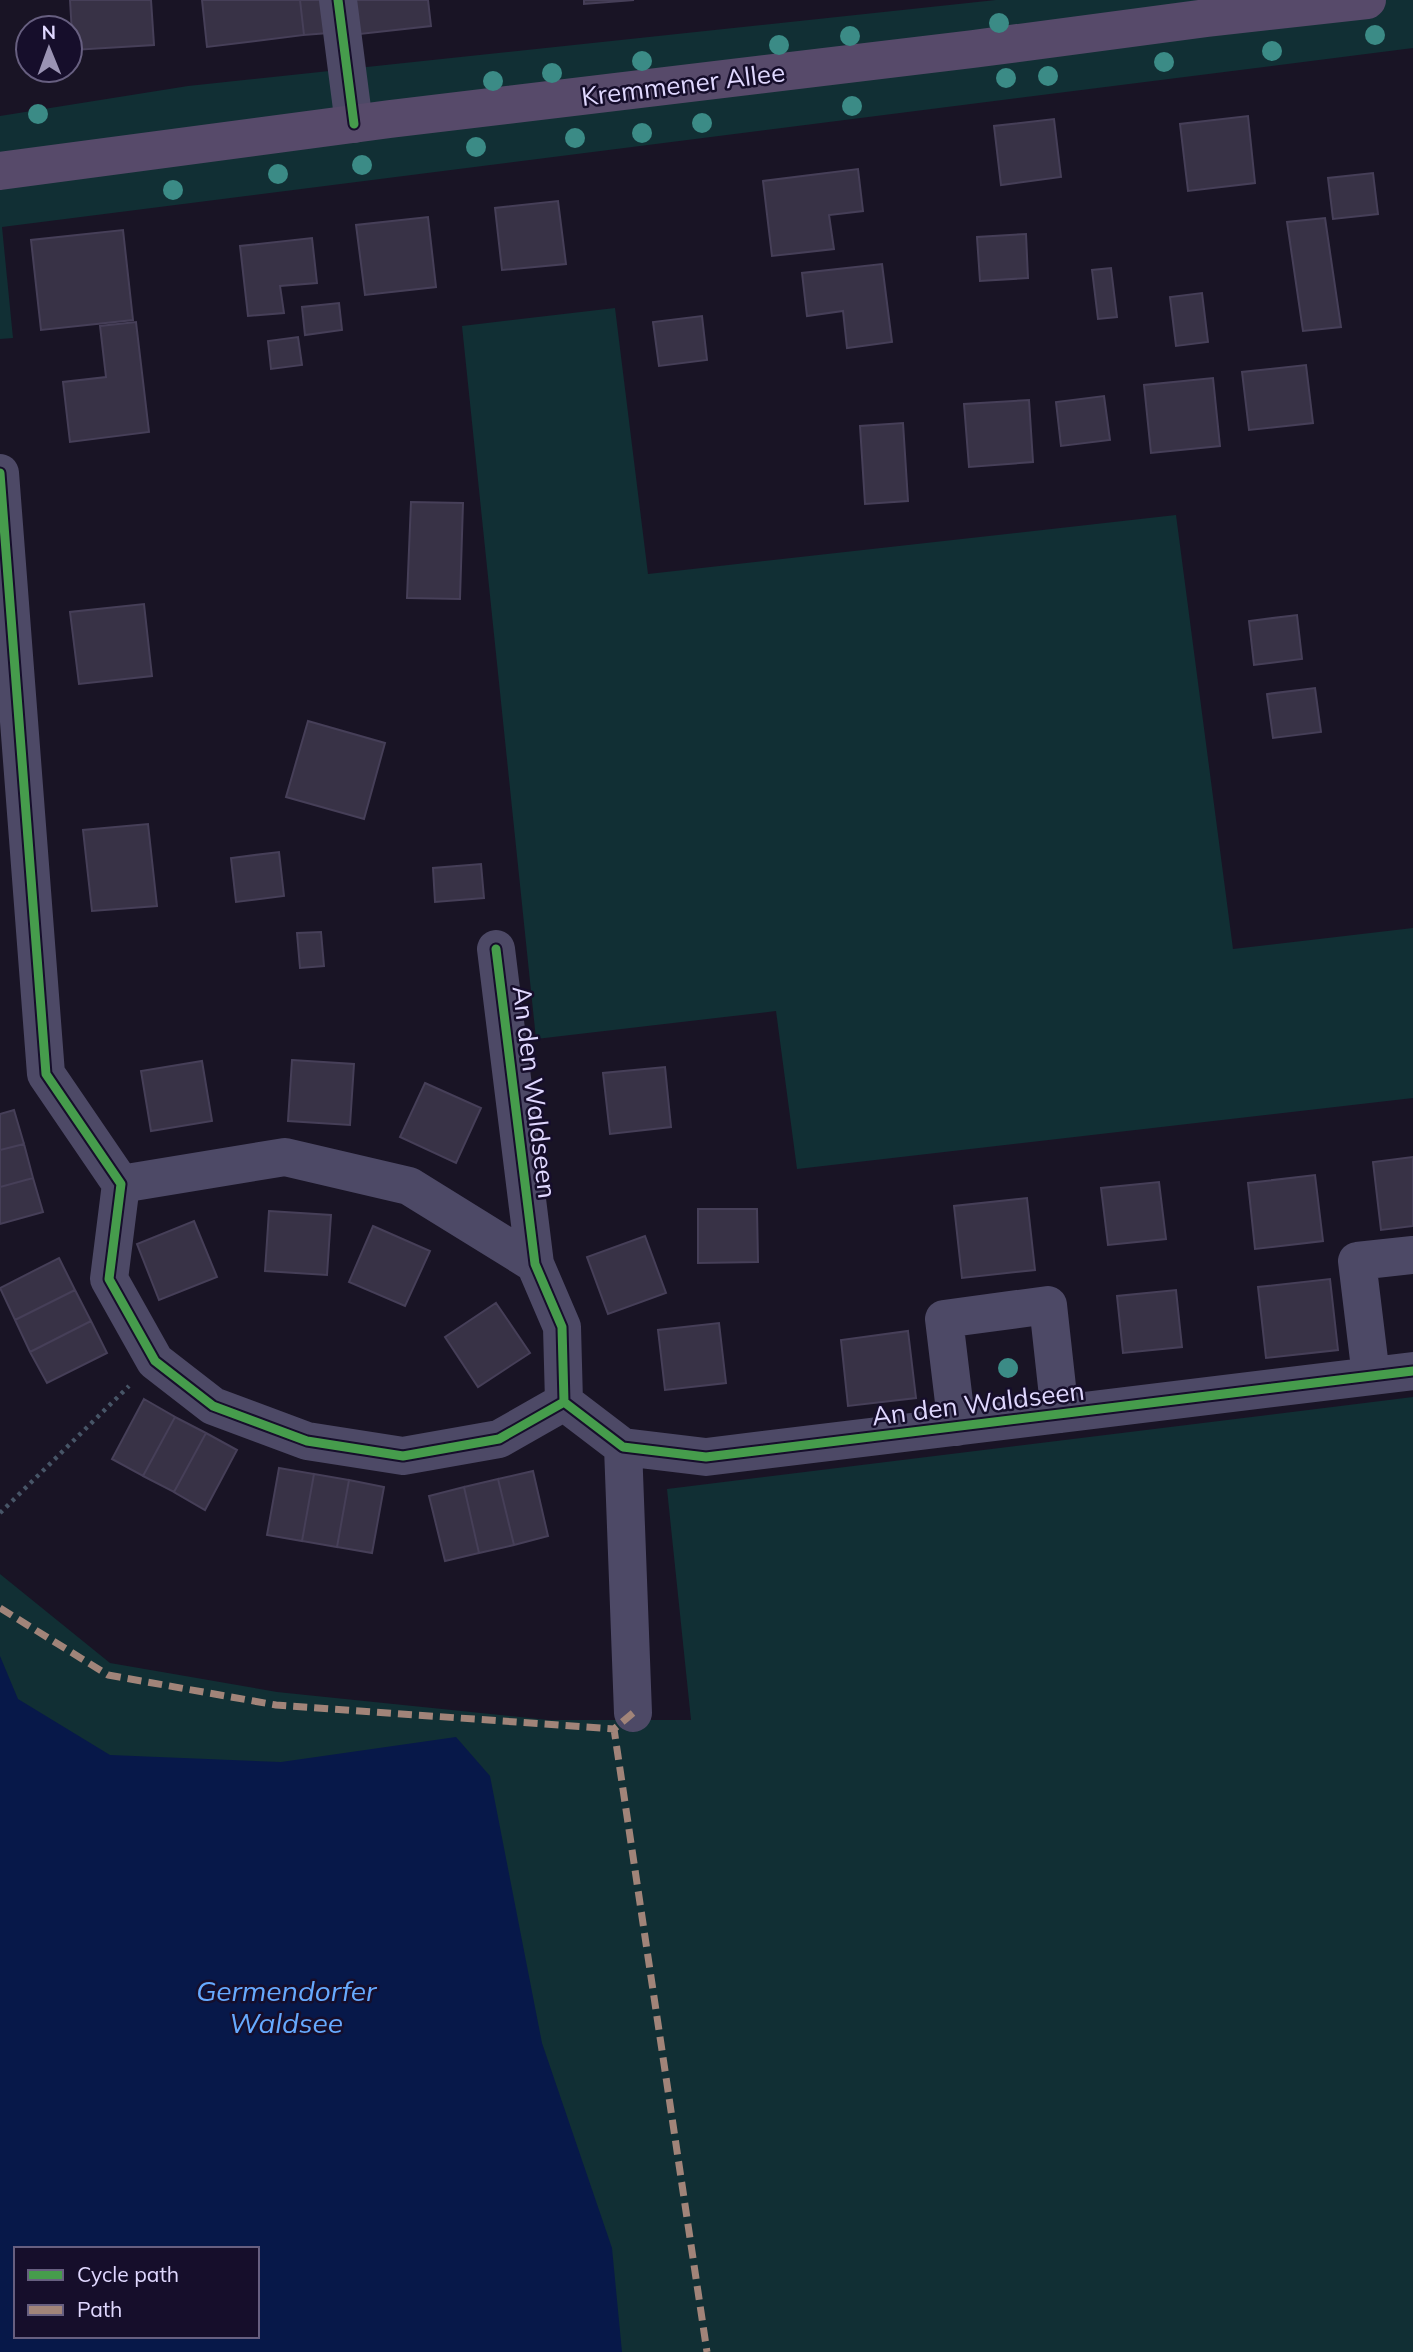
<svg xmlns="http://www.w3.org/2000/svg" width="1413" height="2352" font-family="Mulish,sans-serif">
  <rect width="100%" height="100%" fill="#191425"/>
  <path fill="#112f34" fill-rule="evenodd" d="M996,0H1413V48L2,227L13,338L0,339V116L188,86Z
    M615,308L648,574L1176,515L1233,949L1413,928V1098L797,1169L776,1011L536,1039L462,326Z
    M1413,1397V2352H0V1574L110,1663L277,1692L548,1720H691L667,1489ZM16,2249H257V2336H16Z"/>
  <path fill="#071849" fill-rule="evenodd" d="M0,1656L18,1699L110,1755L281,1762L456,1737L490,1776L542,2043L612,2248L622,2352H0ZM16,2249H257V2336H16Z"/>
  <path fill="#383246" stroke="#463f58" stroke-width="2" d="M70,0H151L154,45L73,50Z
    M202,0H300L304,35L207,47Z
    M300,0H324L328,33L304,35Z
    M347,0H428L431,26L351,35Z
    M584,0H634L584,4Z
    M1248,116L1255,183L1188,191L1180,124Z
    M1054,119L1061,177L1001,185L994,126Z
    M858,169L863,211L829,215L834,249L772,256L763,181Z
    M1373,173L1378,214L1333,219L1328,178Z
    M558,201L566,264L502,270L495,208Z
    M428,217L436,287L365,295L356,225Z
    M1325,218L1341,327L1303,331L1287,222Z
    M123,230L133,320L41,330L31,240Z
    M1026,234L1028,278L980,281L977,237Z
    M312,238L317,283L280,286L284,313L248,316L240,246Z
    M882,264L892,342L847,348L843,311L807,316L802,273Z
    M1111,268L1117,317L1098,319L1092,270Z
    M1202,293L1208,342L1176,346L1170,297Z
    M339,303L342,330L305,335L302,307Z
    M702,316L707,360L659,366L653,322Z
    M136,322L149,432L70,442L63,382L106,377L100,326Z
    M298,337L302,365L271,369L268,341Z
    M1306,365L1313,423L1249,430L1242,372Z
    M1213,378L1220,446L1151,453L1144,385Z
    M1104,396L1110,440L1061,446L1056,402Z
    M1029,400L1033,462L969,467L964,404Z
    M903,423L908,501L865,504L860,426Z
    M411,502L463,503L460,599L407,598Z
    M144,604L152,676L79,684L70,612Z
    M1297,615L1302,659L1254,665L1249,621Z
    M1315,688L1321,732L1273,738L1267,694Z
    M308,721L385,743L364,819L286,797Z
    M148,824L157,906L92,911L83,830Z
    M279,852L284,896L236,902L231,858Z
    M481,864L484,898L435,902L433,868Z
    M321,932L324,966L300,968L297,933Z
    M292,1060L354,1064L350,1125L288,1121Z
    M202,1061L212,1121L151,1131L141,1071Z
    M665,1067L671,1127L610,1134L603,1073Z
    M425,1083L481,1108L456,1163L400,1137Z
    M14,1110L24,1144L0,1150V1114Z
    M24,1144L33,1178L0,1187V1150Z
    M1413,1157V1226L1381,1230L1373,1162Z
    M1315,1175L1323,1241L1255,1249L1248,1183Z
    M33,1178L43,1212L0,1224V1187Z
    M1159,1182L1166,1239L1108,1245L1101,1188Z
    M1027,1198L1035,1270L962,1278L954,1206Z
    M698,1209H757L758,1262L698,1263Z
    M269,1211L331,1215L327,1275L265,1271Z
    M194,1221L217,1277L159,1300L137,1244Z
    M373,1226L430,1251L405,1306L349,1282Z
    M645,1236L666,1293L608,1314L587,1257Z
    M59,1258L75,1290L15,1320L0,1288Z
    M1330,1279L1338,1350L1266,1358L1258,1287Z
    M75,1290L91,1321L30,1352L15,1320Z
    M1176,1290L1182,1347L1123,1353L1117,1296Z
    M496,1303L530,1353L478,1387L445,1337Z
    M91,1321L107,1353L47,1383L30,1352Z
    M719,1323L726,1383L665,1390L658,1330Z
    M908,1331L916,1398L848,1406L841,1340Z
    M144,1399L175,1417L143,1476L112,1459Z
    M175,1417L206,1433L174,1492L143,1476Z
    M206,1433L237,1450L205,1510L174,1492Z
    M279,1468L314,1474L302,1541L267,1535Z
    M533,1471L548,1536L514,1545L498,1479Z
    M314,1474L349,1480L337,1547L302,1541Z
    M498,1479L514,1545L479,1553L464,1487Z
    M349,1480L384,1487L372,1553L337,1547Z
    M464,1487L479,1553L445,1561L429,1496Z"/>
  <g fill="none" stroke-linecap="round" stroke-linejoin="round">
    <path stroke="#475567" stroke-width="4.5" stroke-dasharray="3.5 5" stroke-linecap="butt" d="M0,1513L129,1386"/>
    <path stroke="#4d4966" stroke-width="38" d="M338,0L354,124
      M0,473L46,1074L121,1184L109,1279L155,1361L213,1406L307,1441L403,1456L499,1439L564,1402L562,1327L535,1264L496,949
      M121,1184L285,1157L409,1186L535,1264
      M1371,1376L1357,1261L1413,1255
      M564,1402L623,1447L706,1457L1413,1371
      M957,1427L944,1319L1048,1305L1060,1414
      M623,1447L633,1713"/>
    <path stroke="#574a6a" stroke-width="38" d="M0,171L390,119L973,49L1207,18L1367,0"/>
    <path stroke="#a18479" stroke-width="7" stroke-dasharray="14 7" stroke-linecap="butt" d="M0,1608L108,1675L276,1705L614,1729
      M633,1713L614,1729L707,2352"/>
    <g stroke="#160e2b" stroke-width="13">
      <path id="cycleway" d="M338,0L354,124
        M0,473L46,1074L121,1184L109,1279L155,1361L213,1406L307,1441L403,1456L499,1439L564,1402L562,1327L535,1264L496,949
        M564,1402L623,1447L706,1457L1413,1371"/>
    </g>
    <use href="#cycleway" stroke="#469c4c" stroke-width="9"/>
  </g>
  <g fill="#3b8b86">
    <circle cx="999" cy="23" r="10"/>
    <circle cx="1375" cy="35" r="10"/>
    <circle cx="850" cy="36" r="10"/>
    <circle cx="779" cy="45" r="10"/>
    <circle cx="1272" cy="51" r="10"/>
    <circle cx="642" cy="61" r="10"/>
    <circle cx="1164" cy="62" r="10"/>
    <circle cx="552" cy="73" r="10"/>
    <circle cx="1048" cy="76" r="10"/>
    <circle cx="1006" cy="78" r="10"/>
    <circle cx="493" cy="81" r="10"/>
    <circle cx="852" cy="106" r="10"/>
    <circle cx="38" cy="114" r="10"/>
    <circle cx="702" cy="123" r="10"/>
    <circle cx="642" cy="133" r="10"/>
    <circle cx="575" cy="138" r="10"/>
    <circle cx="476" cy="147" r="10"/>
    <circle cx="362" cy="165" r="10"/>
    <circle cx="278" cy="174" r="10"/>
    <circle cx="173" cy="190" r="10"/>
    <circle cx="1008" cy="1368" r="10"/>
  </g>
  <g text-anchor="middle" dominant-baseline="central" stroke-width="5" stroke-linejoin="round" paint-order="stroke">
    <g font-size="26" fill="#e0d8ff" stroke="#160e2b">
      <text transform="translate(683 84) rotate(-7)">Kremmener Allee</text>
      <text transform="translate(535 1092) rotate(83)">An den Waldseen</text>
      <text transform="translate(978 1403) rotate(-7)">An den Waldseen</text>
    </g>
    <g font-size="28" font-style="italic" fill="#6af" stroke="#160e2b">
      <text x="286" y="1990">Germendorfer<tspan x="286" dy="32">Waldsee</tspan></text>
    </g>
  </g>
  <rect x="14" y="2247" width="245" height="91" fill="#160e2b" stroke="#675f80" stroke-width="2"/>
  <rect x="28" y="2270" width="35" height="10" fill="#469c4c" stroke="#675f80" stroke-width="2"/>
  <text x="77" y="2282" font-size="21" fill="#e0d8ff">Cycle path</text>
  <rect x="28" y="2305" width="35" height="10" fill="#a18479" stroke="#675f80" stroke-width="2"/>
  <text x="77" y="2317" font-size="21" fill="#e0d8ff">Path</text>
  <g transform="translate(49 49) rotate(359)"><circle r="33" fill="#160e2b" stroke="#675f80" stroke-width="2"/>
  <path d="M0-5L12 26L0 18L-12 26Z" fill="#9a93b3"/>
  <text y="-10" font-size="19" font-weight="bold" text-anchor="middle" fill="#e0d8ff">N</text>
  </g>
</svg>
